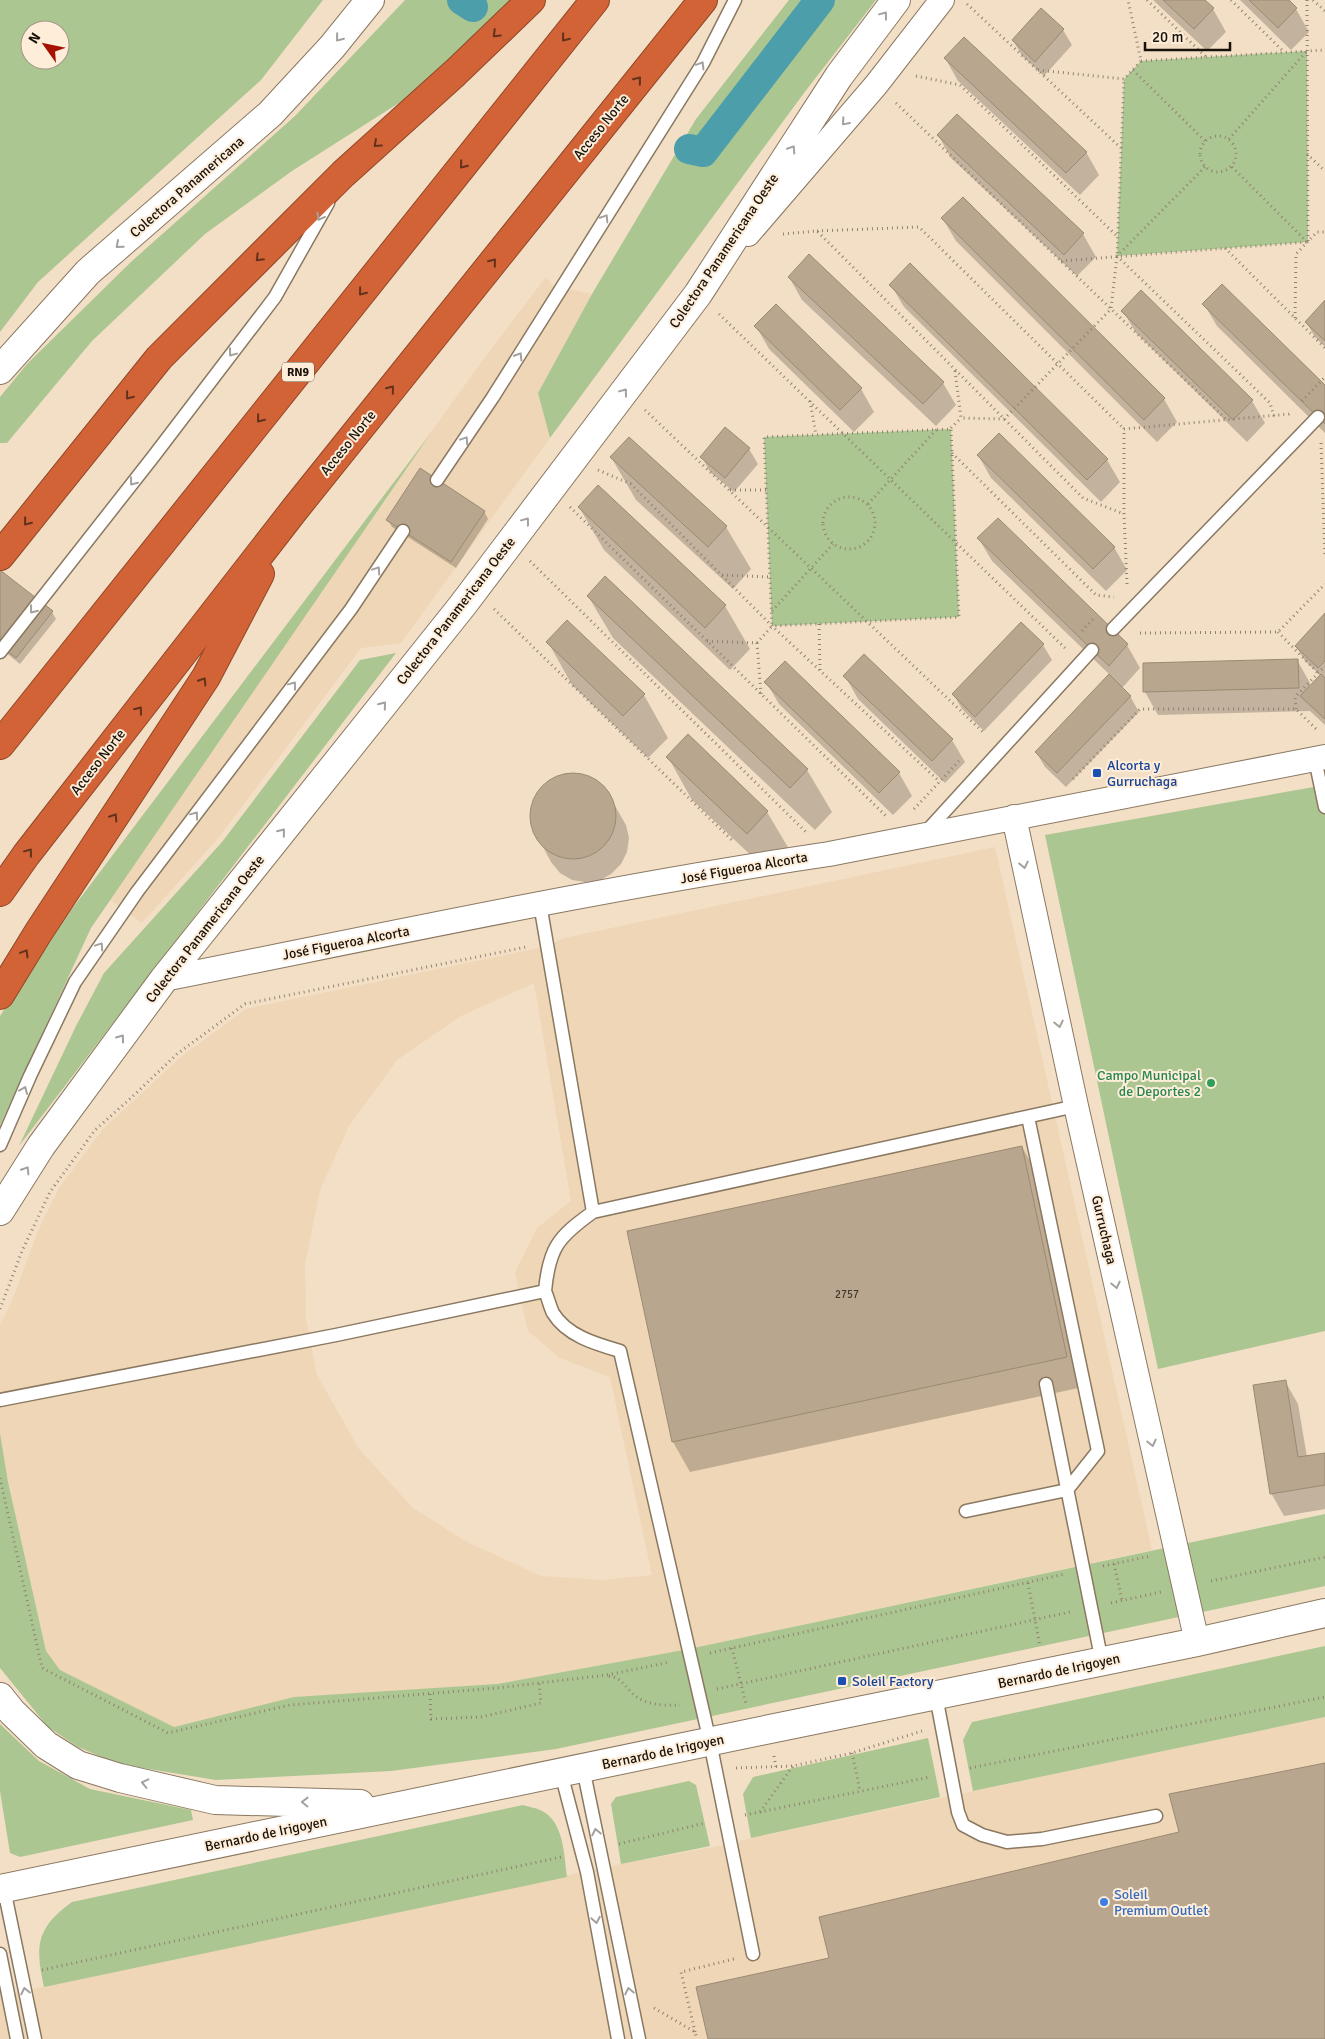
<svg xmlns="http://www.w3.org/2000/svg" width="1325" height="2039" font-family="Signika,sans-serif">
  <rect width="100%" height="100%" fill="#f3dfc6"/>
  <path fill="#eed6b6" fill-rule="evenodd" d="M546,277L553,286L592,294L538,393L550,438L401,643L361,648L219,837L142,923L106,897L306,605L486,356Z
    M995,847L1152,1550L689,1649L497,1684L294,1698L174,1727L60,1670L46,1651L8,1482L0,1433V1325L12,1301L38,1231L59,1188L103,1129L182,1056L246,1009L548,946L564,938ZM534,983L571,1201L537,1228L515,1273L528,1331L560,1358L610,1377L652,1575L603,1580L541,1576L467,1542L413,1508L359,1449L317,1375L306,1318L305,1264L320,1190L349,1126L397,1060L461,1016ZM1022,1146L1066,1357L672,1442L627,1231Z
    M1325,1717V2039H0V1996L621,1864L730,1844L751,1838Z"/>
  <path fill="#acc692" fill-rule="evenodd" d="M0,0H323L261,80L38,282L0,332ZM30,30H60V60H30Z
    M405,0H513L416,93L391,108L292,171L205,234L92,341L7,443H0V397L27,364L132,261L295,116Z
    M789,0H876L804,93L550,438L538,393L592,294L696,119Z
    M1307,51L1308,242L1117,256L1124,79L1141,61Z
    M951,429L959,617L772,626L764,437Z
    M431,433L91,928L0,1125V1016L72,909Z
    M396,653L19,1146L76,1026L104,973L222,842L360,660Z
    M1325,785V1331L1158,1369L1045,835Z
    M0,1433L8,1482L46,1651L60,1670L174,1727L294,1697L497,1684L689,1649L1325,1514V1586L556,1749L391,1771L216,1780L118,1764L78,1747L48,1727L0,1668Z
    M1325,1646V1717L973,1791L963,1740L972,1722Z
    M0,1724L39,1761L90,1789L191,1810L193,1820L20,1857L10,1853L0,1791Z
    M928,1738L940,1797L751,1838L743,1794L753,1777Z
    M689,1781L696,1785L710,1846L621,1864L611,1804L616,1797Z
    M523,1805C529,1807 537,1808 542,1811C564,1822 564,1855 567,1877L44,1987C35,1946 36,1928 72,1902Z"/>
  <path fill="#0003" d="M1153,0H1203L1213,9L1226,32L1207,51Z
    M1240,0H1287L1296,9L1309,32L1291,50Z
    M1041,10L1063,30L1072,45L1044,76L1022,56L1013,40Z
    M945,58L1086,152L1099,175L1080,195L958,81Z
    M938,135L1083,234L1096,257L1077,276L951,158Z
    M963,199L1164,399L1177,422L1157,442L956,241L943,219Z
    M789,277L943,383L956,405L936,426L802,300Z
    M891,285L1107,460L1120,482L1101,502L904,307Z
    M1325,302V347L1315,337L1306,322Z
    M1204,304L1325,387V433L1217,326Z
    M1123,311L1252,401L1265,423L1247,442L1136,333Z
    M756,326L861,389L874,412L854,432L769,349Z
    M749,449L758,464L734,492L710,472L702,457Z
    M978,455L1114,547L1127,570L1106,591L991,478Z
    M611,457L726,527L751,569L733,589L636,500Z
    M598,487L725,606L750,649L730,670L604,550L579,507Z
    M484,511L488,519L456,568L392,527L388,520Z
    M998,519L1127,645L1140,668L1122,688L1130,696L1139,712L1066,787L1045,767L1036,752L1110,675L992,561L979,539Z
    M0,571L52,612L56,619L20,664L0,648Z
    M606,577L807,770L832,812L815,830L613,638L588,596Z
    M1325,615V725L1310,711L1158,715L1145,692L1144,665L1297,660L1310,683V687L1321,676L1305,661L1296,646Z
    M1021,624L1043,645L1052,660L984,731L962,709L953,694Z
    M548,642L644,695L668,738L648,758L572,685Z
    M845,676L952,740L965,762L945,783L858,699Z
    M766,682L899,773L912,796L893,815L779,704Z
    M668,757L767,812L792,854L772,875L692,800Z
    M573,774L586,776L597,782L606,790L626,825L629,838L627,852L621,864L611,874L599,881L585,882L572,880L560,873L551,862L532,826L531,813L534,801L540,790L550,782L561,776Z
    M1022,1147L1039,1177L1083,1387L690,1472L673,1442Z
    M1285,1381L1298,1404L1307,1457L1325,1454V1509L1284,1516L1271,1493Z"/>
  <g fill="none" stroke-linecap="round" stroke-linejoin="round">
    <path stroke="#4c9eab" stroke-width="30" d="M462,0L473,7
      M689,149L703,152L820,0"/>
  </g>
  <path fill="#b9a68e" stroke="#9b8972" d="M1163,0H1205L1214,8L1194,29Z
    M1249,0H1289L1297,8L1278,28Z
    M1041,8L1064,29L1035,62L1012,40Z
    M964,37L1087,152L1066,173L944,58Z
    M957,114L1084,233L1064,255L937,135Z
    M963,197L1165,398L1144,420L941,218Z
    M809,254L944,382L923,404L788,277Z
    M910,263L1108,459L1087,480L889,285Z
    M1222,284L1325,385V424L1202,304Z
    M1141,290L1253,400L1233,420L1121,311Z
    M1325,300V341L1305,322Z
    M776,304L862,388L840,410L754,326Z
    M725,427L750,448L725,478L700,457Z
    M999,433L1115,547L1093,569L977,455Z
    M629,437L727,526L708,547L610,457Z
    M420,468L485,511L451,562L386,520Z
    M598,485L726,605L705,628L578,507Z
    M998,518L1128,644L1109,666L977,538Z
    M0,570L53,611L16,658L0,646Z
    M605,576L808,769L790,788L587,596Z
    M1325,613V661L1318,668L1295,646Z
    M567,620L645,694L623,716L546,642Z
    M1021,622L1044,644L975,717L952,694Z
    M864,654L953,739L932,761L843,676Z
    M1298,659L1299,688L1143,692V663Z
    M785,661L900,772L879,793L764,682Z
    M1109,674L1131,696L1057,773L1035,752Z
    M1321,674L1325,678V719L1300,696Z
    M688,734L768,811L747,834L666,757Z
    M530 816a43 43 0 1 1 86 0a43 43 0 1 1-86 0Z
    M1022,1146L1067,1357L672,1442L627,1231Z
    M1286,1380L1298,1457L1325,1453V1485L1270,1494L1253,1385Z
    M1325,1763V2039H708L696,1987L829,1958L819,1917L1179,1832L1169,1794Z"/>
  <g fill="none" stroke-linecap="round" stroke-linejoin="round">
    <g stroke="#8a7861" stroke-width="15">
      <path id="lane" d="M437,480L493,397L703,63L735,0
        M1113,629L1318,417
        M0,652L153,457L275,297L328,203
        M1315,759L1325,807
        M925,833L1092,650
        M540,904L593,1212C558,1237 549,1248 545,1291
        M0,1145L30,1076L75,982L137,892L351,609L403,531
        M593,1212L1076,1106
        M1046,1384L1102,1662
        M0,1400L336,1335L545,1291C548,1298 550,1307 553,1313C567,1336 596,1344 620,1351L710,1742L753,1954
        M966,1511L1067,1490L1098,1451L1028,1117
        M936,1696L958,1812L963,1825L982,1835L1007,1842L1042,1839L1156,1816
        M583,1768L639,2039
        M561,1773L587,1872L618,2039
        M4,1889L35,2039
        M0,1954L17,2039"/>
    </g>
    <g stroke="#8a7861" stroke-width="26">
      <path id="street" d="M748,234L876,85L942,0
        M1014,817L1076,1106L1197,1642
        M164,979C385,935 606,887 829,854L1325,757"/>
    </g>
    <g stroke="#8a7861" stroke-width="30">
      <path id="secondary" d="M0,370L88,272L270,114L332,47L370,0
        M0,1211L41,1146L164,979L462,606L698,294L839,76L896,0
        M0,1697L12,1712L46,1745L78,1765L120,1778L215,1800L360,1804
        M0,1889L770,1729L1197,1642L1325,1613"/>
    </g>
    <g stroke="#914727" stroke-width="30">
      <path id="highway" d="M0,556L159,358L343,174L455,73L531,0
        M0,745L595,0
        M0,892L26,855L295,509L703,0
        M0,995L38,933L206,677L260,574"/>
    </g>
    <path stroke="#908271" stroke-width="3" stroke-dasharray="1 4" stroke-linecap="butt" d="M1147,0L1206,57
      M1231,0L1284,52
      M1307,0L1308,242
      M1313,0L1325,11
      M967,4L1121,148
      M1141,61L1325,50
      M1038,70L1124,79L1141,61L1128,0
      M1133,70L1205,141
      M916,76L960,85L1118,237
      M896,103L1227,420
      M1200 154a18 18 0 1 1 36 0a18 18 0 1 1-36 0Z
      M1229,139L1306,52
      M1307,154L1325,171
      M1205,167L1117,256L1270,403L1274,416
      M1232,167L1307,242
      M817,231L919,227L1124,429
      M783,234L817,231L1083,498L1124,514
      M1225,248L1325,348
      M1061,261L1308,242
      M719,314L1065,648
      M1295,318L1296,254L1317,232H1325
      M955,371L961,418L1004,419L1111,309L1117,256L1124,79
      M810,401L816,435
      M1302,401L1325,377
      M645,410L985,734
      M951,428L961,418
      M1321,443L1325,557
      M952,453L1096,595L1114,597
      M598,470L631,484L772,626L940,782
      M730,490H766
      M823 523a26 26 0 1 1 52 0a26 26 0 1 1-52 0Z
      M868,504L937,429
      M570,507L886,816
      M530,561L806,832
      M722,575L770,577
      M1127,584L1124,514V429L1289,414L1291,412
      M494,609L734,842
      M772,611L833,544
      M819,624L820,670
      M1082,631L1093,619
      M1278,632L1318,673
      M1140,633L1278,632L1325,584
      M707,641L757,643L761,694
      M757,643L772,626L764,437L951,429L959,617L772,626
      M1296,709L1295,697L1325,666
      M1073,779L1140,709H1296L1318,731
      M914,809L959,761
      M0,1309L22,1251L50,1192L95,1130L131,1098L177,1054L245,1004L526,947
      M0,1478L42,1668L168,1733L290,1705L497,1688L607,1675L670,1662
      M1114,1564L1122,1600
      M1103,1566L1151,1556
      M1211,1581L1325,1557
      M1028,1583L1040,1646
      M1111,1603L1161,1592
      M732,1648L746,1704H748
      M710,1653L1065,1574
      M609,1676C621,1678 623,1684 631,1692C643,1705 663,1706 680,1705
      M717,1689L1070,1612
      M430,1694L431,1719L481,1717L541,1703L539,1683
      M852,1753L860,1791
      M774,1756L776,1768
      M736,1768L793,1766L852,1753L922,1731
      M970,1768L1325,1697
      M760,1812L793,1766
      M745,1815L930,1777
      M619,1844L705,1823
      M42,1970L561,1857
      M654,2008L695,2032L697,2039
      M695,2032L681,1972L734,1959"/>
    <use href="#lane" stroke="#fff" stroke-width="12"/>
    <use href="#street" stroke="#fff" stroke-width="24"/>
    <use href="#secondary" stroke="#fff" stroke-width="28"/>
    <use href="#highway" stroke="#d16337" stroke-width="28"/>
  </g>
  <defs><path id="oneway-chevron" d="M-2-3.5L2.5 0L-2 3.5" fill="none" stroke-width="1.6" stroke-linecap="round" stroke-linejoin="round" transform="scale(1.25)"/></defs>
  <g stroke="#a3a09d">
    <use href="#oneway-chevron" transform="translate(884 15) rotate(-53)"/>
    <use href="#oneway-chevron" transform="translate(339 38) rotate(129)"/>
    <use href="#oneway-chevron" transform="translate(701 65) rotate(-59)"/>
    <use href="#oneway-chevron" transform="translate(845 122) rotate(131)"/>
    <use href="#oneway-chevron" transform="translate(792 149) rotate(-57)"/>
    <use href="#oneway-chevron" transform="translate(320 217) rotate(119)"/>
    <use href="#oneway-chevron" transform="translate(605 218) rotate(-58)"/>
    <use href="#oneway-chevron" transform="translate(119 245) rotate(139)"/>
    <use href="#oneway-chevron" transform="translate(232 353) rotate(127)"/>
    <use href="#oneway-chevron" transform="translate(519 356) rotate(-58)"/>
    <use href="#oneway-chevron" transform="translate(624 392) rotate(-53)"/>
    <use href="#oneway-chevron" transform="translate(465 440) rotate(-56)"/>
    <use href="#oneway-chevron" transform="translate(133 482) rotate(128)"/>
    <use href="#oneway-chevron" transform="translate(526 521) rotate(-53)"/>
    <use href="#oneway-chevron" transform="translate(377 570) rotate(-56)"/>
    <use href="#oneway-chevron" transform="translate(33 610) rotate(128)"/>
    <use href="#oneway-chevron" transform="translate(293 685) rotate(-53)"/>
    <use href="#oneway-chevron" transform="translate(383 705) rotate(-51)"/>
    <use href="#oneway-chevron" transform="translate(195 815) rotate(-53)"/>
    <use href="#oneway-chevron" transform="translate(282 832) rotate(-51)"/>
    <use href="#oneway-chevron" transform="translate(1024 865) rotate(78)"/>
    <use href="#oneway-chevron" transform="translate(100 946) rotate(-56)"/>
    <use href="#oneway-chevron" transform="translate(1059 1024) rotate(78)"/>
    <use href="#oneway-chevron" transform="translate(121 1038) rotate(-54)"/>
    <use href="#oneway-chevron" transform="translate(24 1090) rotate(-67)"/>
    <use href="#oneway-chevron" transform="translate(26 1170) rotate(-58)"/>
    <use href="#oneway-chevron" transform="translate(1116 1285) rotate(77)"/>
    <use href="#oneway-chevron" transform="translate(1152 1443) rotate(77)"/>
    <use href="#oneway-chevron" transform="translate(145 1783) rotate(-167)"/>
    <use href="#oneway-chevron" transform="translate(305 1802) rotate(-179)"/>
    <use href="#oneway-chevron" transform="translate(596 1832) rotate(-102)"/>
    <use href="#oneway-chevron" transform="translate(596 1920) rotate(80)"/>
    <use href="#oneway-chevron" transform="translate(25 1991) rotate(-102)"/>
    <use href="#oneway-chevron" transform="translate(629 1991) rotate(-102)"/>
  </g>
  <g stroke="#63321c">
    <use href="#oneway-chevron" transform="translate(496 34) rotate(136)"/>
    <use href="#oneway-chevron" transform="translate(565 38) rotate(129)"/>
    <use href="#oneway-chevron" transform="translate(638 80) rotate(-51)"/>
    <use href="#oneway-chevron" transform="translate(377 144) rotate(138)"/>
    <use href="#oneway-chevron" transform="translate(463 165) rotate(129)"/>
    <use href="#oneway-chevron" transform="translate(259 258) rotate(135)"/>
    <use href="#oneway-chevron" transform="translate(493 262) rotate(-51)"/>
    <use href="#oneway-chevron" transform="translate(362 292) rotate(129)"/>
    <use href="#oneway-chevron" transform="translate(391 389) rotate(-51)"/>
    <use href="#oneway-chevron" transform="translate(129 396) rotate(129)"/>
    <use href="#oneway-chevron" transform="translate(260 419) rotate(129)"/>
    <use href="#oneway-chevron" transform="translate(27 522) rotate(129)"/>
    <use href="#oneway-chevron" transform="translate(203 681) rotate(-58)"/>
    <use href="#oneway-chevron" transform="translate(139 710) rotate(-52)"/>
    <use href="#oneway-chevron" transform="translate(114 817) rotate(-57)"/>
    <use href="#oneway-chevron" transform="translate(29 852) rotate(-53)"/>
    <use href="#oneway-chevron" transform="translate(25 953) rotate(-59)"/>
  </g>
  <g fill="#1a4fb4" stroke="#fdedd9" stroke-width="2">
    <rect x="1092" y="768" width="10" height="10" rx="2.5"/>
    <rect x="837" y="1676" width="10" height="10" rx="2.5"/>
  </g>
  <circle fill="#2e9e5b" stroke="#fdedd9" stroke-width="2" cx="1211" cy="1083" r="5"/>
  <circle fill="#3f7fe0" stroke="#fdedd9" stroke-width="2" cx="1104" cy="1902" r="5"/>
  <g text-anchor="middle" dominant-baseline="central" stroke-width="4" stroke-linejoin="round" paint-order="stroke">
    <g font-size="11" fill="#41372b">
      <text x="847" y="1294">2757</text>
    </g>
    <rect fill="#fdedd9" stroke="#5d5448" stroke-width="1" x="282" y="362.5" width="32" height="19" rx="4"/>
    <g font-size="12" font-weight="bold" fill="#19120a">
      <text x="298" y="372">RN9</text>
    </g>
    <g font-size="14" fill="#19120a" stroke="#fdedd9">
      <text transform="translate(601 127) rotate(-51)">Acceso Norte</text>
      <text transform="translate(187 187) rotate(-41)">Colectora Panamericana</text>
      <text transform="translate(724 251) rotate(-56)">Colectora Panamericana Oeste</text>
      <text transform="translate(348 443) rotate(-51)">Acceso Norte</text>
      <text transform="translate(456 611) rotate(-52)">Colectora Panamericana Oeste</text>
      <text transform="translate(98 762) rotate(-52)">Acceso Norte</text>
      <text transform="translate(744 868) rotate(-10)">José Figueroa Alcorta</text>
      <text transform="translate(205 929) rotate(-52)">Colectora Panamericana Oeste</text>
      <text transform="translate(346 943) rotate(-11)">José Figueroa Alcorta</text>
      <text transform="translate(1104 1230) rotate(77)">Gurruchaga</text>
      <text transform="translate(1059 1671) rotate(-12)">Bernardo de Irigoyen</text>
      <text transform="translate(663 1752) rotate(-12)">Bernardo de Irigoyen</text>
      <text transform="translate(266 1834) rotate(-12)">Bernardo de Irigoyen</text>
    </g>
    <g font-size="14" fill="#164399" stroke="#fdedd9" text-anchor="start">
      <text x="1107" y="765">Alcorta y<tspan x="1107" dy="16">Gurruchaga</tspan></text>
      <text x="852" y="1681">Soleil Factory</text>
    </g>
    <g font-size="14" fill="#27864d" stroke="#fdedd9" text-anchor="end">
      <text x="1201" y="1075">Campo Municipal<tspan x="1201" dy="16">de Deportes 2</tspan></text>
    </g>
    <g font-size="14" fill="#366cbe" stroke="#fdedd9" text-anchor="start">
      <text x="1114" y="1894">Soleil<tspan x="1114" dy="16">Premium Outlet</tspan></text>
    </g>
  </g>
  <g transform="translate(45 45) rotate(303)"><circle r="24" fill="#fdedd9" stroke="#a29586"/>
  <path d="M0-4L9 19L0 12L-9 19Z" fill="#a51300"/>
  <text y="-8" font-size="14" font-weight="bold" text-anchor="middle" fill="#19120a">N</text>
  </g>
  <path d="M1145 42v8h85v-8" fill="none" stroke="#19120a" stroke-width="2.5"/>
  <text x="1152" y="42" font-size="15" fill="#19120a" stroke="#fdedd9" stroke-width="4" paint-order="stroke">20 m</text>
</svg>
